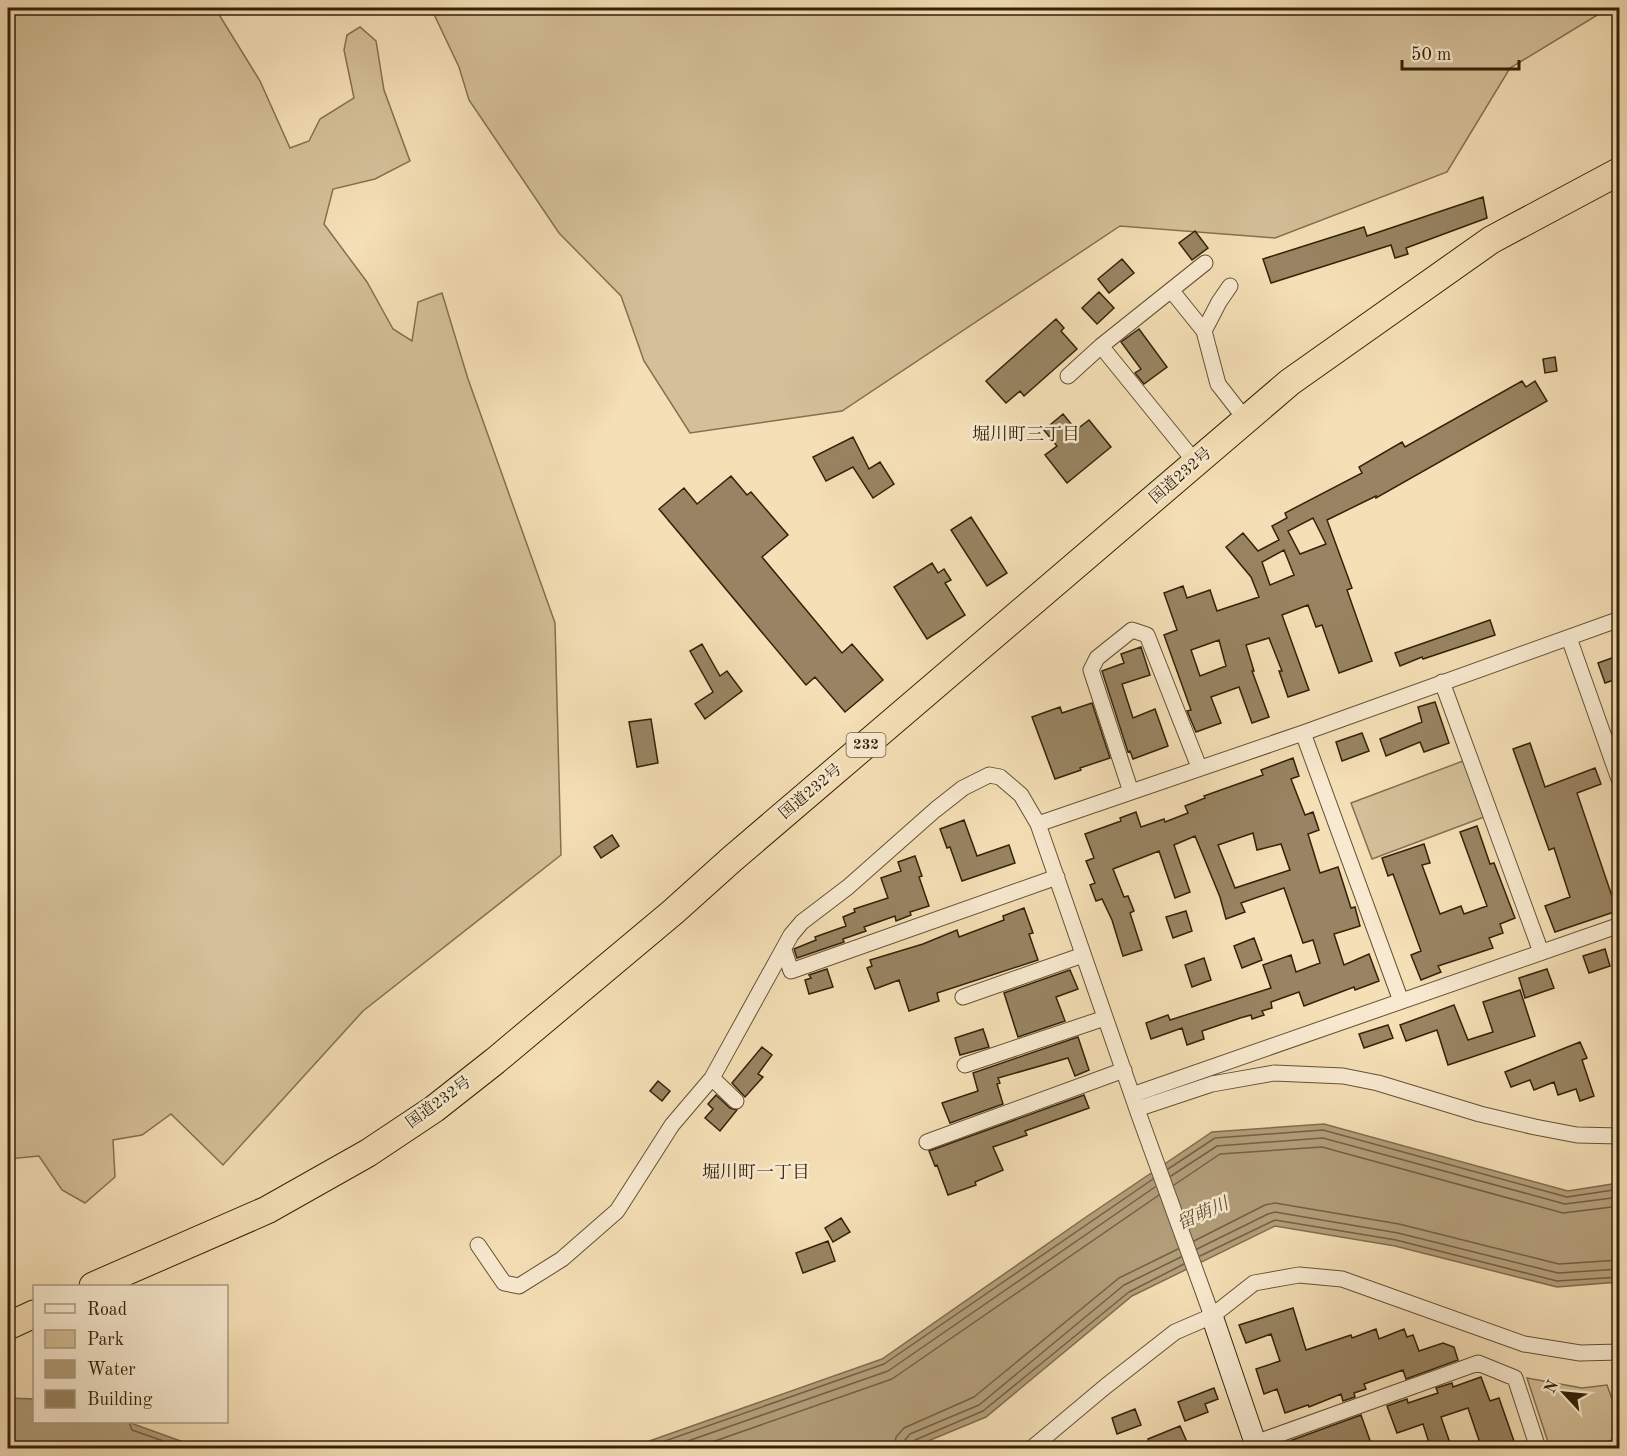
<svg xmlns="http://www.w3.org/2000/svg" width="1627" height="1456" font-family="'Old Standard TT','Noto Serif JP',serif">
  <rect width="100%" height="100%" fill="#f5dfb6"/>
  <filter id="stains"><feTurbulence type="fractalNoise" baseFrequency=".00333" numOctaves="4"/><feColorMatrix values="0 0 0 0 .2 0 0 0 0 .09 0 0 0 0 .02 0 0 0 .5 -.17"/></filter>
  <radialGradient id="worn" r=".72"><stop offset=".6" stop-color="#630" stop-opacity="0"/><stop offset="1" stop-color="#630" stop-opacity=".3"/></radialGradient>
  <path fill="#d4bf98" stroke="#847050" stroke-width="1.5" d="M8,8H215L260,81L290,148L309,141L320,119L354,98L344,50L347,35L360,27L376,41L384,90L410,161L375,179L333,189L324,224L367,282L393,329L412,341L418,302L442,293L468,379L555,623L561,855L363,1011L223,1165L171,1114L142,1135L113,1140L115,1177L85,1203L62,1190L39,1156L8,1159Z
    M431,8H1609L1510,68L1447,172L1275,238L1120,226L842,411L690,433L644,361L621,296L559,233L469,100L459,67Z
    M1463,761L1484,817L1372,859L1351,803Z
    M1527,1378L1582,1388L1607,1385L1619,1418V1438L1587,1448H1550Z"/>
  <path fill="#b39f7b" stroke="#806d4d" stroke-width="1.5" d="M1324,1124L1568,1191L1619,1183V1282L1557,1287L1395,1246L1275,1226L1132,1296L986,1417L911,1448H605L638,1445L882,1359L1086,1217L1212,1132Z
    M8,1398L34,1399V1422H128L200,1448H8Z"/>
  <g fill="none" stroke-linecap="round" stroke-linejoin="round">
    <path stroke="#736042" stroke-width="1.5" d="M1168,1169L1215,1138L1323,1130L1567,1197L1620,1189
      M1171,1176L1217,1146L1323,1138L1565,1204L1620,1197
      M1174,1185L1220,1154L1322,1147L1563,1213L1620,1206
      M1194,1241L1265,1205L1275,1203L1399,1224L1559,1264L1620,1260
      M1197,1249L1268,1214L1275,1212L1398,1233L1558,1273L1620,1269
      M1200,1256L1275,1220L1396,1240L1557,1281L1620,1277
      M129,1422L132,1430L183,1448
      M645,1448L884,1364L1153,1179
      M668,1448L888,1371L1155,1187
      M695,1448L892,1379L1159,1195
      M894,1448L896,1437L904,1428L974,1397L1119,1278L1178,1249
      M903,1448L904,1441L910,1434L979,1405L1124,1285L1181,1257
      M911,1448V1444L915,1440L983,1411L1129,1292L1184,1264"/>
  </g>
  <path fill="#988462" stroke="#332208" stroke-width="1.5" fill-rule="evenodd" d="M1483,197L1487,218L1406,248L1408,254L1395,258L1391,245L1271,283L1263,259L1364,227L1367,236Z
    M1195,231L1208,248L1192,260L1179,243Z
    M1122,259L1134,273L1109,293L1098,279Z
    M1099,292L1114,308L1097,324L1082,308Z
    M1056,319L1064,328L1061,331L1077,349L1024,396L1020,391L1006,403L986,381Z
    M1139,329L1167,367L1144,384L1135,373L1141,369L1121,342Z
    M1555,357L1557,371L1545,373L1543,359Z
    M1522,381L1526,387L1535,381L1547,401L1376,498V496L1327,520L1352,588L1347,590L1372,661L1339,673L1322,625L1316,627L1308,605L1282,615L1309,690L1288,697L1279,671H1282L1269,638L1246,645L1254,671H1252L1269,717L1252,723L1239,687L1211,697L1221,723L1196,732L1187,711L1191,710L1164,635L1177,630L1164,593L1183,586L1187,598L1210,590L1217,611L1259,597L1251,577L1226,547L1243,533L1258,551L1279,540L1272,526L1287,518L1285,513L1362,473L1359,467L1402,442L1405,447ZM1313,518L1326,544L1300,554L1288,531ZM1284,550L1294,575L1270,585L1262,562ZM1219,640L1226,666L1200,676L1191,650Z
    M1063,414L1076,430L1089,420L1111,447L1067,483L1045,455L1057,446L1044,430Z
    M853,437L869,469L880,462L894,484L873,498L853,467L826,481L813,457Z
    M731,476L747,495L751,492L788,535L762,557L842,653L852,644L883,680L845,712L815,677L806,685L659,509L684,488L697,504Z
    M971,517L1007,573L987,586L951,530Z
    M932,563L938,573L944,569L951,580L945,583L965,615L927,639L894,587Z
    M1490,620L1495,635L1423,659L1422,657L1400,666L1395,653Z
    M702,644L720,676L727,671L742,691L705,719L695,704L713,692L690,651Z
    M1141,647L1150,675L1122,684L1133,718L1155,709L1168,746L1133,759L1130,751L1128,752L1102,671L1124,663L1121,654Z
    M1620,655V678L1605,683L1598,663Z
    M1435,702L1449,743L1424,752L1420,742L1386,756L1380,739L1422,722L1418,707Z
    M1092,703L1110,758L1080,768L1081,770L1055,779L1032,717L1060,707L1062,713Z
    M651,719L658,763L637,767L629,722Z
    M1362,733L1369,751L1342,761L1336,742Z
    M1530,743L1545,787L1595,768L1601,784L1577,793L1617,911L1555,932L1545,906L1570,897L1554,848L1549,850L1513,749Z
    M1293,758L1299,776L1291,779L1305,815L1313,812L1319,830L1308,834L1320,873L1338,867L1351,908L1355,907L1360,926L1334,934L1344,965L1369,954L1379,981L1355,990L1354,987L1304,1006L1299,992L1271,1002L1272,1008L1262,1011L1264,1015L1252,1019L1251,1015L1240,1018L1202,1031L1204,1039L1187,1045L1182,1028L1151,1039L1146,1023L1168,1015L1170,1020L1271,988L1263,965L1291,955L1296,972L1320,963L1313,940L1303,943L1284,888L1241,903L1245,912L1226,919L1220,897L1195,836L1174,845L1190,892L1175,898L1159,851L1113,869L1124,897L1128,896L1134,911L1130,913L1142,950L1123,956L1112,920L1102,899L1096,901L1090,885L1095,883L1086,861L1094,858L1085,834L1121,821L1120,818L1136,812L1141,827L1164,819L1165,822L1188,813L1185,806L1205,798L1204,796L1263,775L1261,770ZM1253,833L1257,850L1281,844L1290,870L1235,888L1218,845Z
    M964,820L977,856L1009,845L1015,863L962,881L950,847L947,848L940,829Z
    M1477,826L1490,864L1494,863L1515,918L1500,924L1503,933L1489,938L1493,948L1438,966L1441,972L1421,980L1411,955L1421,951L1393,874L1388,876L1382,858L1424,844L1430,863L1422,865L1440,914L1461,906L1464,914L1487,906L1460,832Z
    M612,835L619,846L601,858L594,847Z
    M915,856L922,876L919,877L929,906L910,912L911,915L896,921L895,916L864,927L866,931L843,939L844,942L797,958L794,949L816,940L815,937L846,926L843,917L855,912L854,909L888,898L881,878L901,871L898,862Z
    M1024,908L1033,933L1029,934L1038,960L937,993L939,1001L909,1011L899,980L875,989L867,968L872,966L870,960L923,944L957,930L959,937L1004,920L1003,916Z
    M1186,911L1192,931L1173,938L1166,917Z
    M1254,938L1262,960L1242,968L1234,946Z
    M1605,949L1610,966L1589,973L1583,956Z
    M1204,958L1211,980L1192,987L1185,965Z
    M827,969L833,987L809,994L805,980L811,978L809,975Z
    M1547,969L1554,988L1525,998L1519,978Z
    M1070,970L1078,989L1056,997L1065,1021L1018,1037L1004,993Z
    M1520,990L1535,1036L1448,1065L1437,1030L1406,1041L1400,1025L1454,1005L1468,1040L1493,1032L1483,1002Z
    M1388,1025L1393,1038L1364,1048L1359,1034Z
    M983,1029L989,1047L960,1055L955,1038Z
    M1078,1037L1089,1070L1075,1076L1068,1058L998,1078L1000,1083L997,1084L1003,1104L950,1123L942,1103L978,1091L973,1073Z
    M1580,1042L1587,1058L1582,1060L1594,1096L1580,1101L1576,1089L1558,1095L1554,1082L1534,1090L1530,1080L1511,1087L1505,1072Z
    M762,1047L772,1055L758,1074L763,1077L745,1097L732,1083Z
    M658,1081L670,1091L662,1101L650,1091Z
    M716,1095L730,1108L737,1110L720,1131L705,1118L713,1109L708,1104Z
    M1084,1095L1089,1108L1025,1131L1027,1135L993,1147L1003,1170L975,1182L976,1185L948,1195L937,1165L935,1166L929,1151Z
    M841,1218L850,1232L833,1242L825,1228Z
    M828,1241L835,1261L803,1273L796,1253Z
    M1293,1308L1306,1350L1351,1335L1352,1338L1376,1329L1379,1339L1404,1329L1407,1337L1413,1335L1419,1351L1443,1343L1454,1347L1458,1360L1406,1379L1403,1370L1364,1384L1366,1389L1354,1393L1355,1397L1343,1401L1341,1394L1309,1407L1308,1405L1285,1413L1277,1389L1264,1394L1256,1369L1280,1361L1271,1334L1246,1343L1239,1325Z
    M1481,1377L1490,1401L1499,1398L1515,1444L1501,1449H1482L1468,1408L1441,1417L1452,1449H1431L1423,1424L1397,1433L1387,1406L1407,1399L1408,1403L1438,1393L1436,1388L1452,1383L1453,1387Z
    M1214,1388L1218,1399L1205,1404L1208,1412L1185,1421L1178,1402Z
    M1135,1409L1141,1425L1117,1434L1112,1418Z
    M1361,1415L1373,1449H1273V1447Z
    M1180,1426L1190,1449H1151L1148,1439Z"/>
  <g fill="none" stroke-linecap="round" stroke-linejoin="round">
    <g stroke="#645134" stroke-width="17">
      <path id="street" d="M1171,290L1204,331L1218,384L1246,420
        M1204,331L1219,302L1230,286
        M1101,346L1196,463
        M1068,376L1101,346L1205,263
        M1569,638L1620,782
        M1442,682L1541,952
        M1303,733L1401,1001
        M1131,792L1091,670L1097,658L1132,630L1147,635L1199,767
        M1038,824L1303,733L1620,619
        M784,950L791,971L1057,877
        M963,997L1083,955
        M965,1065L1105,1018
        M712,1078L736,1101
        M1132,1095L1620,925
        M1137,1109L1212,1084L1274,1073L1343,1076L1378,1083L1480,1114L1535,1127L1577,1135L1620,1136
        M927,1142L1124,1070
        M478,1245L504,1283L519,1286L562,1259L617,1211L672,1125L712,1078L791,935L802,922L848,887L935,810L963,788L989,775L1000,777L1021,795L1038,824L1139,1115L1212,1316
        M1255,1443L1478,1363L1515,1378L1538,1448
        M1032,1448L1106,1386L1175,1332L1212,1316L1254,1283L1299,1275L1342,1279L1524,1344L1580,1353L1620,1352
        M1613,1448L1620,1446"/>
    </g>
    <g stroke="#332208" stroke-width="23">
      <path id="secondary" d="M1212,1316L1257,1448"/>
    </g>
    <g stroke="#332208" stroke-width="29">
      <path id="highway" d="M93,1286L267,1210L368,1153L434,1109L495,1061L673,912L732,859L1290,382L1491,240L1620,171
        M8,1326L34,1314"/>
    </g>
    <use href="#street" stroke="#f8ead0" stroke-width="15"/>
    <use href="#secondary" stroke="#f8ead0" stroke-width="21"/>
    <use href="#highway" stroke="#f5dfb6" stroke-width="27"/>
  </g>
  <g text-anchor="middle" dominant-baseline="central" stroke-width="5" stroke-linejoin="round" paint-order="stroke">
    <rect fill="#f8ead0" stroke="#6e5e44" stroke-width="1.5" x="846.5" y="733" width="39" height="24" rx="4.5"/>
    <g font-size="15" font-weight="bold" fill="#332208">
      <text x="866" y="745">232</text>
    </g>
    <g font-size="16" fill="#332208" stroke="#f8ead0">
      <text transform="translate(1181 476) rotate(-41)">国道232号</text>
      <text transform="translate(811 792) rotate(-40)">国道232号</text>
      <text transform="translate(439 1103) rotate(-36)">国道232号</text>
    </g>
    <g font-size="18" fill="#332208" stroke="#f8ead0">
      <text x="1026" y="435">堀川町三丁目</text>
      <text x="756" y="1173">堀川町一丁目</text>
    </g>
    <g font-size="18" font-style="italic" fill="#604e30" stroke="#f8ead0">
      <text transform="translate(1203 1214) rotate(-24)">留萌川</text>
    </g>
  </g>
  <rect width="1627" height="1456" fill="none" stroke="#f5dfb6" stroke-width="30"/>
  <rect x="9" y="9" width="1609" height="1438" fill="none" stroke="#332208" stroke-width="3"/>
  <rect x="15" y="15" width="1597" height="1426" fill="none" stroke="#332208" stroke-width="1.5"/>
  <rect x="33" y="1285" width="195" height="138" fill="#f8ead0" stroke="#a99a80" stroke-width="1.5"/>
  <rect x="45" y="1304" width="30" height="9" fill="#f8ead0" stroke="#a99a80" stroke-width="1.5"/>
  <text x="87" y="1315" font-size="18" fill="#332208">Road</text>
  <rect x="45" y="1330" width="30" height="18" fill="#d4bf98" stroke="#a99a80" stroke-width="1.5"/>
  <text x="87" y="1345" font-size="18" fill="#332208">Park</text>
  <rect x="45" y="1360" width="30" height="18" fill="#b39f7b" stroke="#a99a80" stroke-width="1.5"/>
  <text x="87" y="1375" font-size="18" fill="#332208">Water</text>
  <rect x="45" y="1390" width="30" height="18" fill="#988462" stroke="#a99a80" stroke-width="1.5"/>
  <text x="87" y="1405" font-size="18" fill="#332208">Building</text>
  <g transform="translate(1564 1393) rotate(296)" stroke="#f8ead0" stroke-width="4.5" paint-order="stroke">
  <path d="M0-4.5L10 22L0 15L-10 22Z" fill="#332208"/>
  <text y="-9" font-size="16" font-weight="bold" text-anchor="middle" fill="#332208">N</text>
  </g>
  <path d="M1402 60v9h117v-9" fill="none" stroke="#332208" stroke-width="3"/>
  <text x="1411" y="60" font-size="18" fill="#332208" stroke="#f8ead0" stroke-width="4.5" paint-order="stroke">50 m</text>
  <rect width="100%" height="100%" filter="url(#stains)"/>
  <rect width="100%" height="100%" fill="url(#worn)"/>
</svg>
